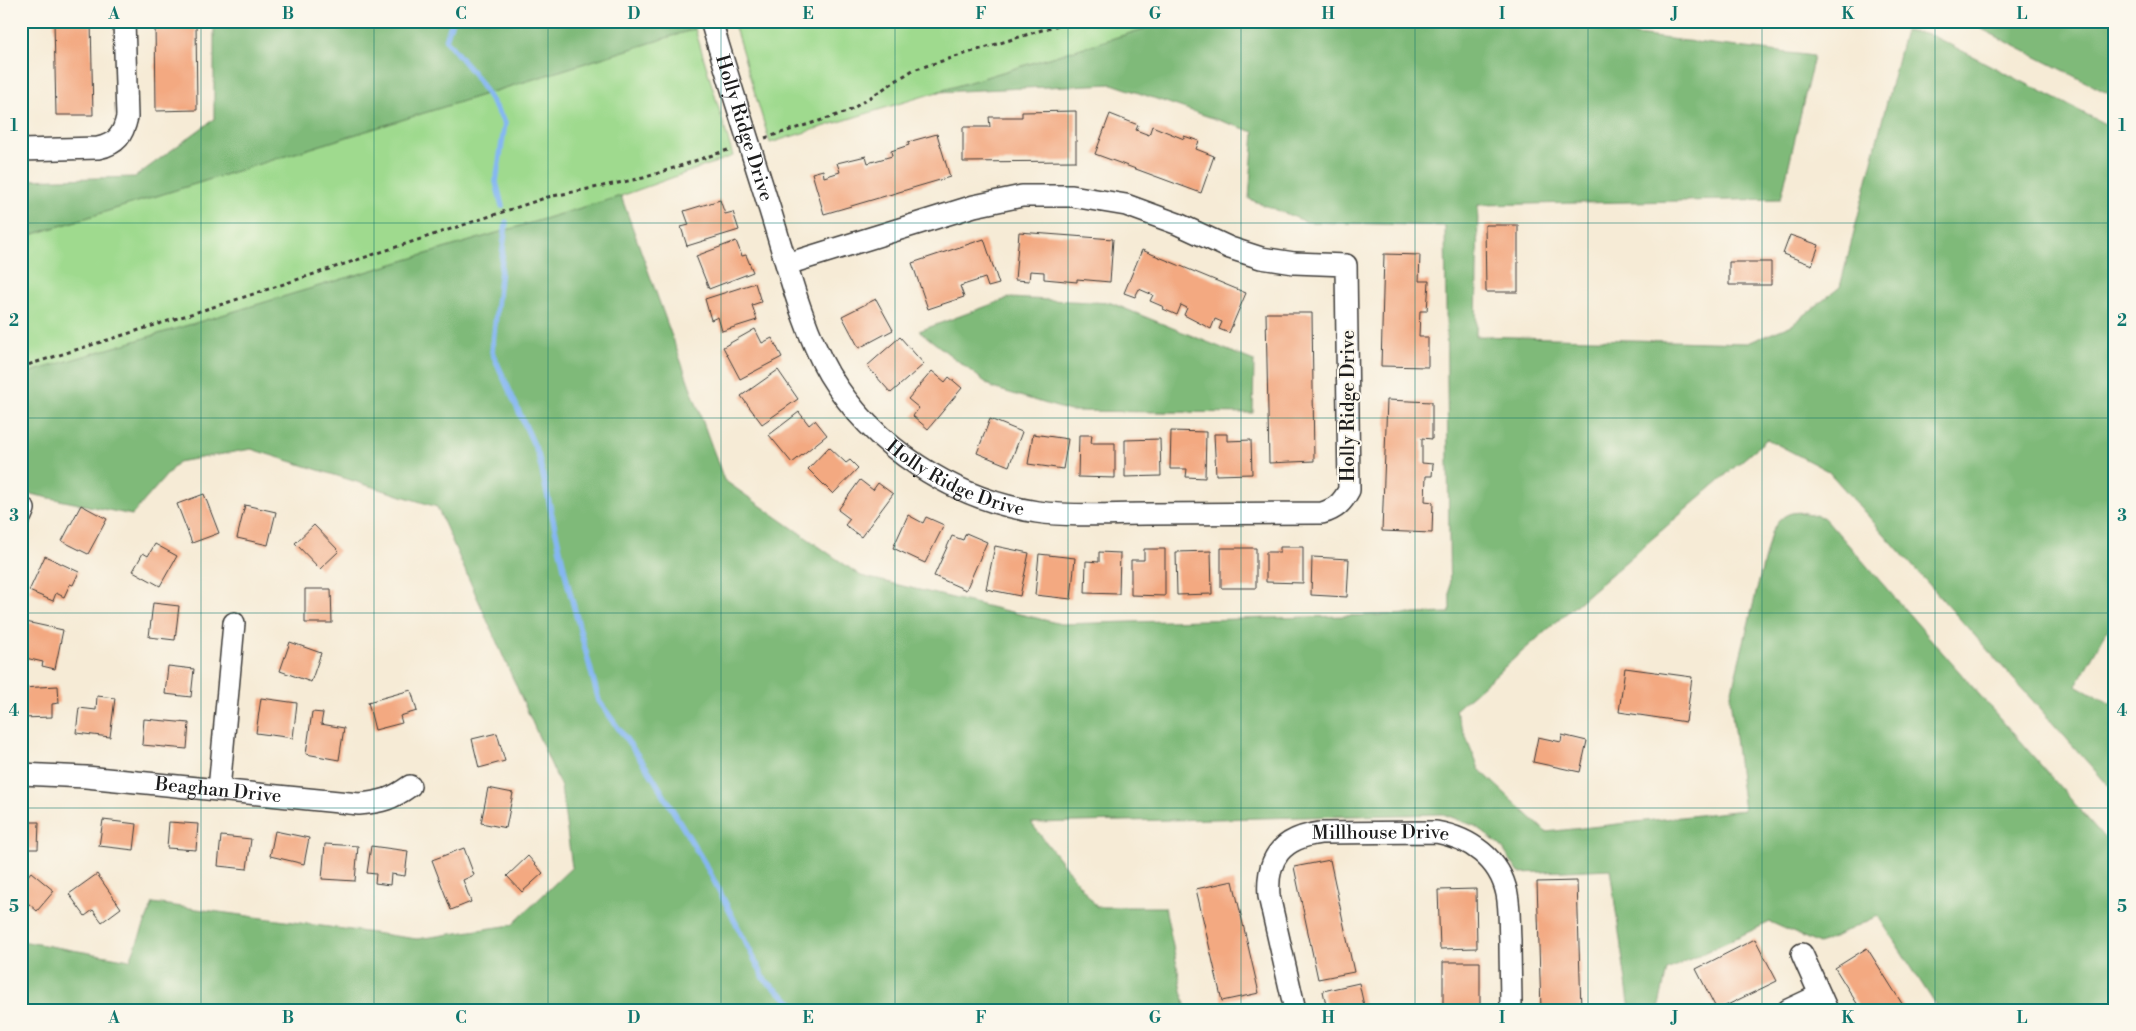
<svg xmlns="http://www.w3.org/2000/svg" width="2136" height="1031" font-family="'Libre Bodoni',serif">
  <rect width="100%" height="100%" fill="#fbf7ec"/>
  <filter id="ink" filterUnits="userSpaceOnUse"><feTurbulence type="fractalNoise" baseFrequency=".02" numOctaves="2"/><feDisplacementMap in="SourceGraphic" scale="10" xChannelSelector="R" yChannelSelector="G"/><feConvolveMatrix kernelMatrix="1 2 1 2 8 2 1 2 1" color-interpolation-filters="sRGB"/></filter>
  <filter id="wash" filterUnits="userSpaceOnUse"><feTurbulence type="fractalNoise" baseFrequency=".0096" numOctaves="4" result="noise"/><feDisplacementMap in="SourceGraphic" scale="20" xChannelSelector="R" yChannelSelector="G"/><feGaussianBlur stdDeviation="1.12" result="paint"/><feColorMatrix in="noise" values="0 0 0 0 0 0 0 0 0 0 0 0 0 0 0 0 0 1.4 0 .05"/><feComposite in="paint" operator="in"/></filter>
  <g filter="url(#wash)">
    <rect width="100%" height="100%" fill="#f6ebd6"/>
    <path fill="#9fda8e" stroke="#5e7b55" d="M733,21H1170L770,143Z
      M695,29L733,156L621,196L21,375V238Z"/>
    <path fill="#7fba79" stroke="#4e6b4a" d="M214,21H693L695,29L21,238V180L135,177L214,119Z
      M1170,21H1614L1619,33L1814,56L1781,199L1478,205L1476,336L1748,343L1792,325L1840,287L1905,30L1933,36L2115,129V617L2076,685L2115,706V793L1828,471L1767,439L1455,710L1479,769L1546,832L1744,810L1730,698L1771,533C1784,507 1799,510 1825,518L2115,850V1010H1939L1878,916L1819,944L1770,922L1667,970L1658,1010H1630L1610,869L1519,873L1501,846L1475,826L1443,814L1031,823L1097,907H1165L1186,1010H21V941L130,960L153,903L417,939L512,925L572,867L561,787L437,507L251,449L178,462L132,515L21,492V375L621,196L724,480L861,576L1061,624L1450,613L1445,226L1307,222L1249,199L1254,132L1112,84L937,92Z
      M1966,21H2115V97Z
      M1009,298L1111,303L1254,361L1253,413L1070,411L993,388L919,331Z"/>
    <g fill="none" stroke-linecap="round" stroke-linejoin="round">
      <path stroke="#85b7f2" stroke-width="5.5" d="M452,21L446,40L477,78L505,123L496,182L502,206
        M506,222L492,352L538,454L568,585L599,701L651,774L708,869L765,980L801,1010"/>
    </g>
    <g id="blocks">
      <path fill="#f3a981" d="M54,21H91L93,115H56Z
        M155,21H196L197,110L156,111Z
        M1076,111V161L963,162V127H990L989,117H1022V112Z
        M1110,114L1138,125L1136,130L1149,135L1152,126L1184,139V136L1199,141L1196,149L1214,156L1201,193L1095,154Z
        M937,134L950,177L824,214L812,173L823,170L824,177L840,172L837,163L866,156L868,163L892,156L891,151L909,145L908,142Z
        M720,200L725,214L733,212L739,230L687,246L681,227L689,225L684,211Z
        M1485,225H1518V292H1486Z
        M1019,232L1113,239L1110,282L1077,279V282L1044,279V272L1030,271L1029,281L1015,280Z
        M1790,235L1819,245L1812,265L1783,254Z
        M984,239L999,284L988,287L985,278L960,286L964,297L928,309L912,263Z
        M736,241L742,256L746,255L753,272L709,289L696,256Z
        M1142,250L1246,293L1229,333L1219,329L1222,322L1215,319L1211,329L1184,315L1187,308L1181,305L1177,315L1163,309L1164,307L1150,301L1153,295L1139,289L1135,297L1124,293Z
        M1384,254L1420,255L1419,281H1429L1427,311H1420L1419,337H1428V367L1381,366Z
        M1729,262H1771V285H1729Z
        M755,283L761,302L752,305L757,320L722,331L718,317L711,320L705,299Z
        M876,299L893,330L859,348L842,316Z
        M1266,313H1312L1314,461L1269,463Z
        M755,329L762,343L772,338L782,357L740,379L723,347Z
        M900,337L924,364L891,393L867,366Z
        M778,370L798,399L762,424L741,396Z
        M932,371L945,382L949,377L962,388L928,429L913,416L919,408L908,399Z
        M1387,400L1432,402V439L1422,438V463L1433,464L1432,476H1426L1425,501L1433,502L1432,533L1382,531Z
        M799,412L809,425L815,420L827,435L792,463L769,435Z
        M990,419L1022,432L1009,466L977,453Z
        M1171,431L1206,432L1205,478L1186,477L1187,469H1170Z
        M1033,434L1068,439L1063,469L1028,464Z
        M1214,434H1227V441L1251,440L1252,474L1216,475Z
        M1079,435H1092L1091,443H1115V478L1078,477Z
        M1160,439L1161,476L1125,477V440Z
        M829,447L846,463L850,460L858,468L833,494L808,469Z
        M860,480L873,490L878,483L893,494L861,537L845,525L850,519L838,510Z
        M204,494L219,533L192,543L177,504Z
        M81,505L107,519L88,554L62,541Z
        M245,505L276,512L268,545L237,538Z
        M908,515L923,523L926,517L944,525L925,563L893,548Z
        M314,525L339,551L320,569L295,543Z
        M966,533L987,542L966,590L934,576L952,536L963,540Z
        M155,544L177,556L160,586L133,571L143,553L148,556Z
        M995,546L1029,553L1020,596L986,589Z
        M1280,547H1303V583L1266,582V552H1280Z
        M1221,548H1256V588H1221Z
        M1144,549H1165V596L1131,595V560H1144Z
        M1211,551L1212,594L1177,595L1176,552Z
        M1099,552L1120,553L1119,594L1085,593L1086,561L1099,562Z
        M1039,554L1075,558L1071,599L1035,595Z
        M45,556L79,572L73,585L70,584L64,597L56,593L53,601L29,591Z
        M1312,557L1349,559L1347,597L1311,595Z
        M305,589H331L332,623H305Z
        M153,603L179,606L175,640L149,637Z
        M26,622L63,630L55,669L42,666L43,662L21,657V645Z
        M290,642L321,653L311,682L280,671Z
        M168,666L194,669L191,697L165,694Z
        M1625,668L1692,677L1686,722L1619,712Z
        M58,686L59,703L52,704V717L21,718V688Z
        M411,690L417,711L400,716L402,723L375,730L368,702Z
        M97,696L115,698L110,737L76,733L79,708L96,710Z
        M261,698L297,703L293,738L256,733Z
        M312,712L323,713L321,724L344,728L339,760L306,754Z
        M144,719L189,723L187,749L142,745Z
        M497,733L505,761L479,768L472,739Z
        M1562,735L1587,741L1580,772L1533,762L1538,737L1561,742Z
        M488,788L513,793L506,828L481,823Z
        M103,820L137,824L134,850L99,846Z
        M21,822H39L38,849H21Z
        M169,822L198,824L196,850L167,848Z
        M275,831L309,838L304,864L270,856Z
        M221,836L251,839L247,869L218,866Z
        M325,844L358,846L355,881L322,879Z
        M371,846L408,851L405,876L391,874L390,885L375,883L376,874L367,873Z
        M464,848L474,875L463,880L471,902L451,910L432,860Z
        M528,856L543,873L522,892L507,876Z
        M1330,860L1354,972L1318,979L1294,867Z
        M31,872L54,891L37,911L21,897V884Z
        M97,874L121,908L102,922L93,910L85,916L69,894Z
        M1233,881L1259,993L1222,1001L1196,889Z
        M1577,881L1581,1010H1541L1537,882Z
        M1476,889L1477,948L1440,949L1438,890Z
        M1755,939L1777,981L1717,1010L1696,969Z
        M1867,948L1906,1010H1861L1835,968Z
        M1443,962H1480V1010H1443Z
        M1359,983L1365,1010H1327L1323,991Z
        M1264,1006L1265,1010H1250V1009Z"/>
    </g>
  </g>
  <g filter="url(#ink)">
    <use href="#blocks" fill-opacity="0" stroke="#3d3b38" stroke-width="1"/>
    <g fill="none" stroke-linecap="round" stroke-linejoin="round">
      <g stroke="#3d3b38" stroke-width="24">
        <g id="street">
          <path id="s1" d="M711,21C730,84 750,147 770,210C786,261 802,328 829,374C873,447 953,499 1037,512C1073,517 1111,514 1147,514C1206,514 1264,513 1322,513C1336,509 1342,503 1349,490L1346,265L1294,263L1261,258L1230,248L1178,224L1126,205L1072,196H1022L974,206L787,264"/>
          <path d="M21,150L98,148C117,144 123,135 127,117L124,21"/>
          <path d="M21,516L24,509"/>
          <path id="s2" d="M21,774L86,777L359,804C382,802 392,799 410,786"/>
          <path d="M219,790L234,623"/>
          <path d="M1802,954L1827,1010"/>
          <path id="s3" d="M1295,1010L1269,896C1266,858 1282,838 1320,833L1436,832C1470,838 1500,859 1507,894C1510,909 1509,925 1510,940C1510,963 1511,987 1511,1010"/>
          <path d="M1788,1010L1820,995"/>
        </g>
      </g>
      <path stroke="#3d3b38" stroke-width="3" stroke-dasharray="4 4" stroke-linecap="butt" d="M765,138L847,112L913,70L1071,21
        M21,367L229,302L548,197L643,178L731,149"/>
      <use href="#street" stroke="#fff" stroke-width="21"/>
    </g>
  </g>
  <path fill="none" stroke="#0f766e" stroke-width="1" stroke-opacity="0.55" d="M201,21V1010M374,21V1010M548,21V1010M721,21V1010M895,21V1010M1068,21V1010M1241,21V1010M1415,21V1010M1588,21V1010M1762,21V1010M1935,21V1010M21,223H2115M21,418H2115M21,613H2115M21,808H2115"/>
  <g text-anchor="middle" dominant-baseline="central" stroke-width="4" stroke-linejoin="round" paint-order="stroke">
    <g font-size="19" fill="#1c1c1c" stroke="#fbf7ec">
      <text stroke="none"><textPath href="#s1" startOffset="112">Holly Ridge Drive</textPath></text>
      <text transform="translate(1348 406) rotate(-90)">Holly Ridge Drive</text>
      <text stroke="none"><textPath href="#s1" startOffset="541">Holly Ridge Drive</textPath></text>
      <text stroke="none"><textPath href="#s2" startOffset="198">Beaghan Drive</textPath></text>
      <text stroke="none"><textPath href="#s3" startOffset="270">Millhouse Drive</textPath></text>
    </g>
  </g>
  <rect width="2136" height="1031" fill="none" stroke="#fbf7ec" stroke-width="55"/>
  <rect x="28" y="28" width="2080" height="976" fill="none" stroke="#0f766e" stroke-width="2"/>
  <g font-size="16" text-anchor="middle" font-weight="bold" fill="#0f766e">
    <text x="114" y="19">A</text>
    <text x="288" y="19">B</text>
    <text x="461" y="19">C</text>
    <text x="634" y="19">D</text>
    <text x="808" y="19">E</text>
    <text x="981" y="19">F</text>
    <text x="1155" y="19">G</text>
    <text x="1328" y="19">H</text>
    <text x="1502" y="19">I</text>
    <text x="1675" y="19">J</text>
    <text x="1848" y="19">K</text>
    <text x="2022" y="19">L</text>
    <text x="14" y="131">1</text>
    <text x="2122" y="131">1</text>
    <text x="14" y="326">2</text>
    <text x="2122" y="326">2</text>
    <text x="14" y="521">3</text>
    <text x="2122" y="521">3</text>
    <text x="14" y="716">4</text>
    <text x="2122" y="716">4</text>
    <text x="14" y="912">5</text>
    <text x="2122" y="912">5</text>
    <text x="114" y="1023">A</text>
    <text x="288" y="1023">B</text>
    <text x="461" y="1023">C</text>
    <text x="634" y="1023">D</text>
    <text x="808" y="1023">E</text>
    <text x="981" y="1023">F</text>
    <text x="1155" y="1023">G</text>
    <text x="1328" y="1023">H</text>
    <text x="1502" y="1023">I</text>
    <text x="1675" y="1023">J</text>
    <text x="1848" y="1023">K</text>
    <text x="2022" y="1023">L</text>
  </g>
</svg>
